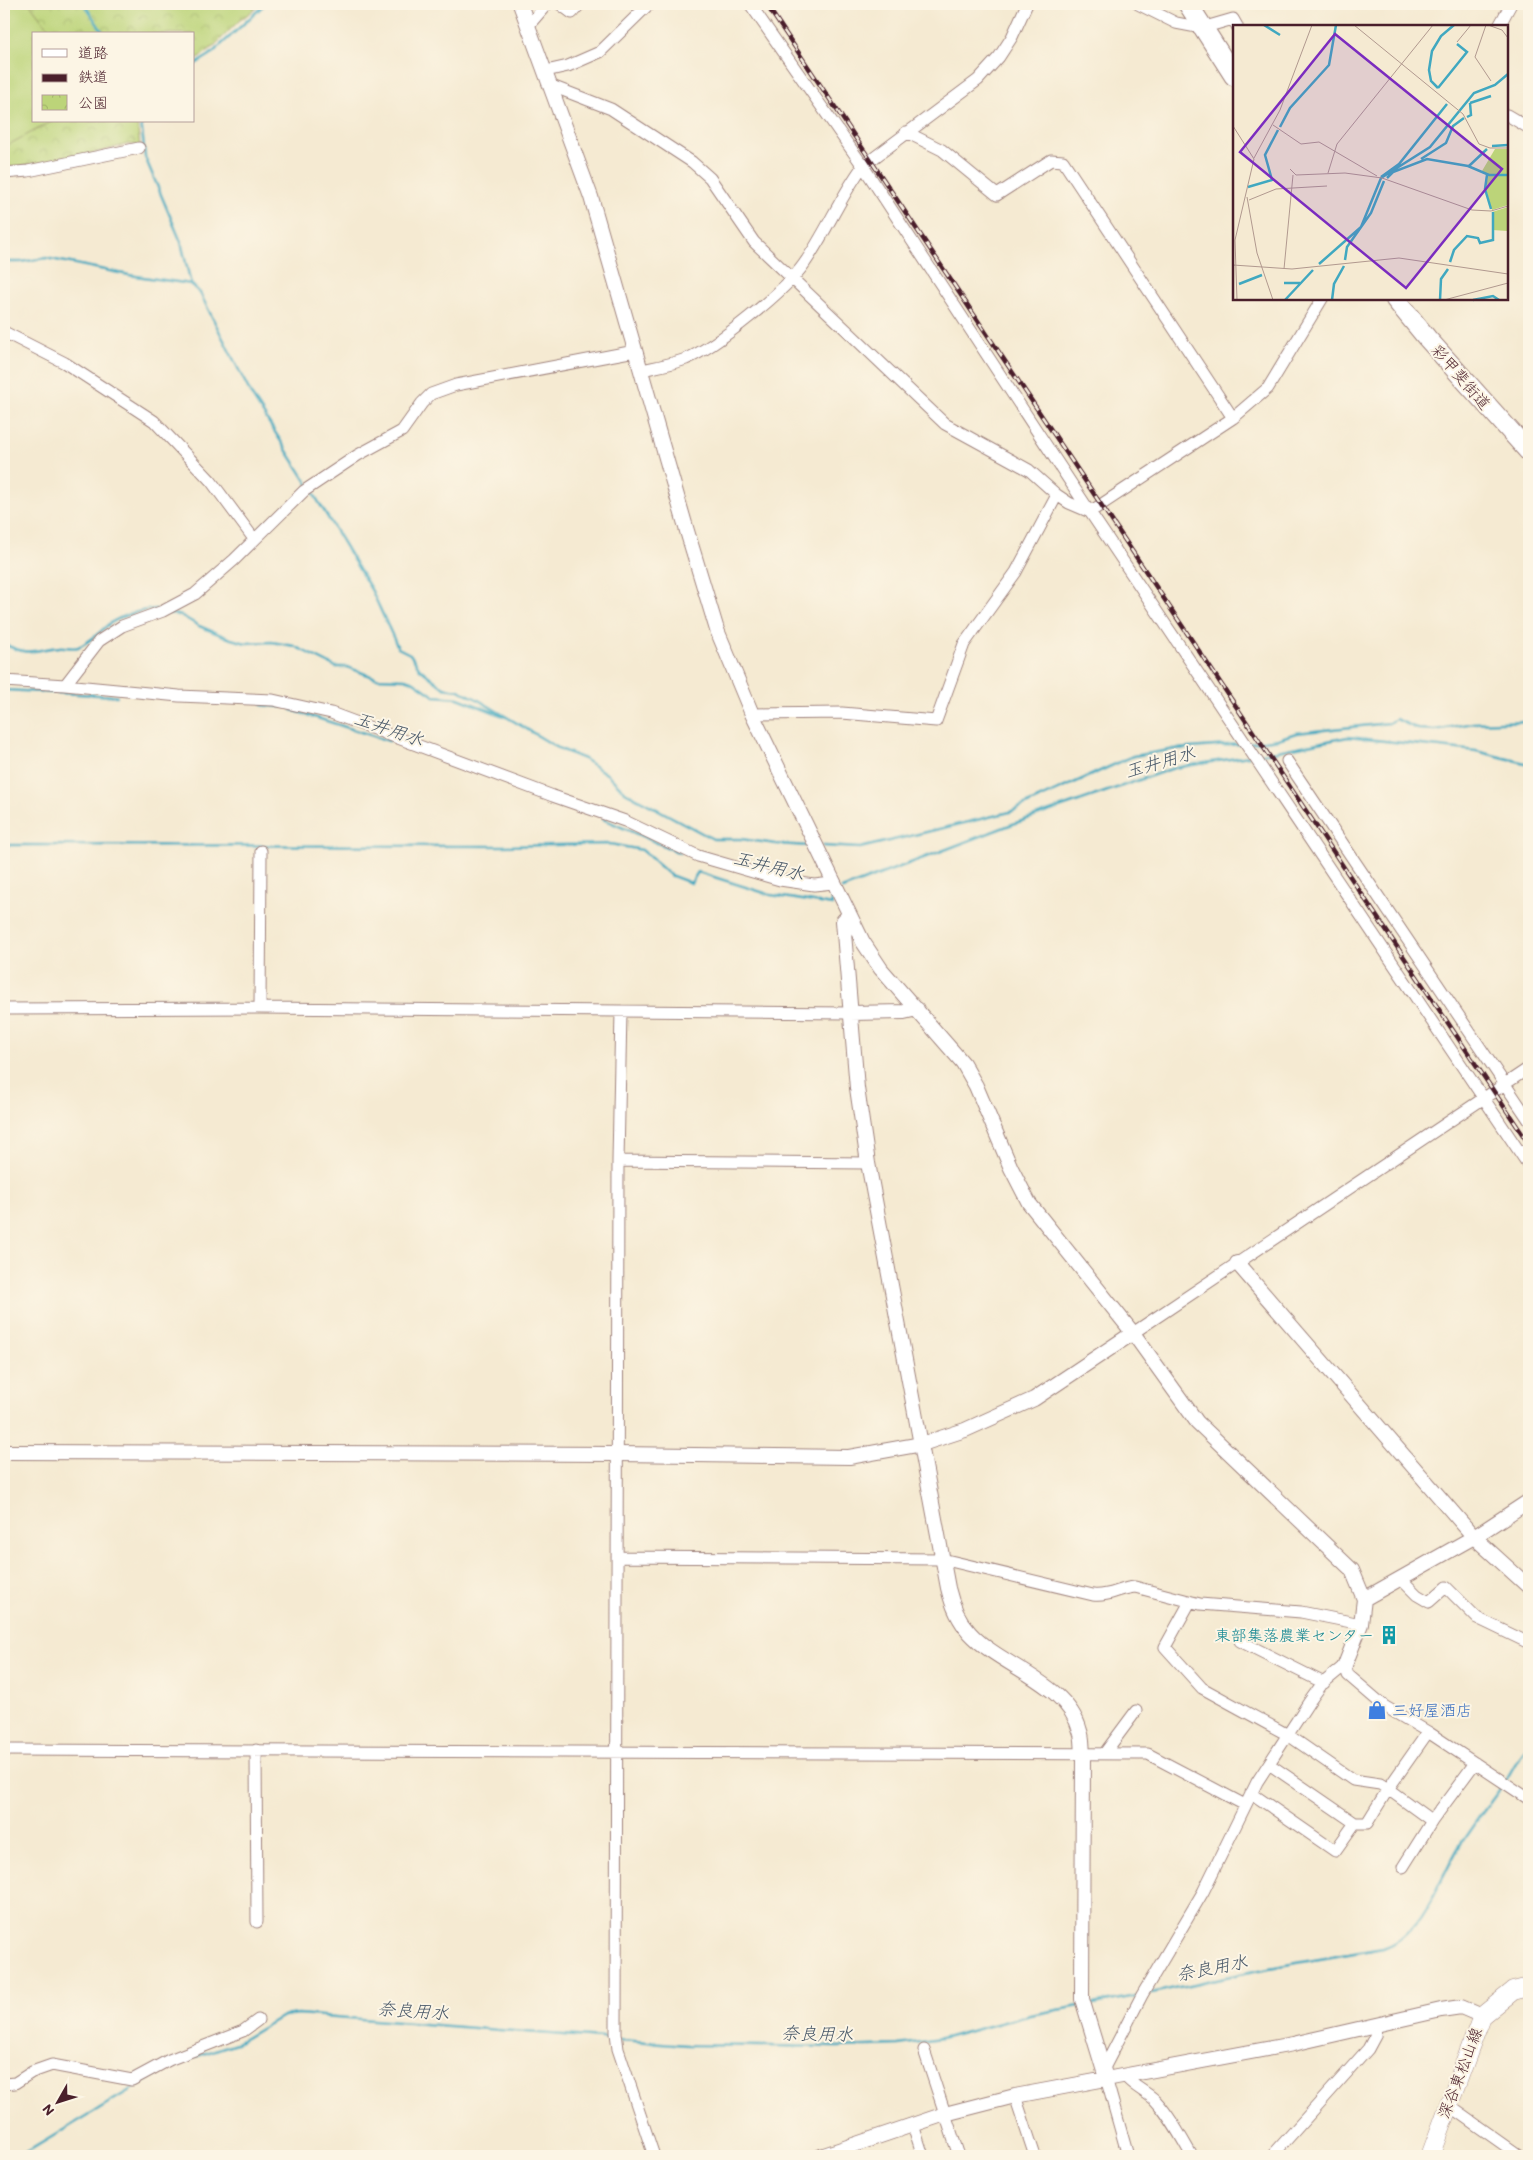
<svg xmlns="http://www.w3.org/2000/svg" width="1533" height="2160" font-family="Itim,'Klee One',sans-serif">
  <defs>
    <pattern id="park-crowns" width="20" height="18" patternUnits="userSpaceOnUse" patternTransform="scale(1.25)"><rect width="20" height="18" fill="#bcd479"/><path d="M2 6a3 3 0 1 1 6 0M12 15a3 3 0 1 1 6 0" fill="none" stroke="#a3b669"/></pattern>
  </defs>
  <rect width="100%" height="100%" fill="#fcf5e5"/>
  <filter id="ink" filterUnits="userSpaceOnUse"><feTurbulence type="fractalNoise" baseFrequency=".02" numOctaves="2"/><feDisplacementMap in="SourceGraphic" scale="10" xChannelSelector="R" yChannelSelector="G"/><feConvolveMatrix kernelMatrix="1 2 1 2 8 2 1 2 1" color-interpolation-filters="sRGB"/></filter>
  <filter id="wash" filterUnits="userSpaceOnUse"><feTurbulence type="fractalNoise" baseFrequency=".0096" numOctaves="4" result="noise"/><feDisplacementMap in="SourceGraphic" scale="20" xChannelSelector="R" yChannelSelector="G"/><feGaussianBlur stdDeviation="1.12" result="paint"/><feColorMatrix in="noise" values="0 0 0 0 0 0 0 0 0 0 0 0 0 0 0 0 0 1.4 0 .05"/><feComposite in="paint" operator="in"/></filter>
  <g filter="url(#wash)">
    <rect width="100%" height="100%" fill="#f5ead2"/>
    <path fill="url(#park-crowns)" stroke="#837a52" d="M4,4H262L240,20L214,46L194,62V34H34V121H137L140,146L129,144L76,158L4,169Z"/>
    <path fill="#bcd479" stroke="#837a52" d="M4,4H30L53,34H34V121H53L4,147Z"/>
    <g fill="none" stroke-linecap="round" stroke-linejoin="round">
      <path stroke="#40a8c0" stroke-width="2.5" d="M84,4L104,34
        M194,65L210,55L265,4
        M141,121L145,157L181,242L191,284L200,293L252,396L308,484
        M4,262H21L46,258L129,275L191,284
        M312,491L372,591L398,648L410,654L420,669L444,688L459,690L477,699L558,748L584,759L608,775L625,792L713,839H741L776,844L810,846
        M169,613L182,616L199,626L231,639L246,643L272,642L294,646L336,667H347L376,678L405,679L414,682L434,696L458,698L506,717
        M4,644C31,657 32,650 59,647C65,646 72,649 78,647C91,642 99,632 109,624C121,616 143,609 156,609
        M4,690L117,696
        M262,705L282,707
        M292,710L389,741
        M1250,743L1278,739L1296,733L1389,723L1396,719L1418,729L1435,730L1473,723L1529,721
        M1257,755L1348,737L1476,751L1529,764
        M603,819L680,853
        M4,845L502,846L610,844L642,850L670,875L691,883L698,872L771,895L832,905L831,893
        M823,846L860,848L1010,812L1133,756L1176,749L1242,744
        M842,889L1010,825L1174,768L1249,756
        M816,890L832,892
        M1506,1780L1529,1740
        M1147,1994L1268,1968L1383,1948C1423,1935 1440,1878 1460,1845C1473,1824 1489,1804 1503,1785
        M1088,2005L1136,1996
        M620,2040L688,2045L838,2047L898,2045L941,2039L1030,2015L1080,2006
        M20,2156L155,2075L194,2057L239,2042L283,2016L298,2014L614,2039"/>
    </g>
  </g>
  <g filter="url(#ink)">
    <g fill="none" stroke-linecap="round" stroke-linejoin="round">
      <g stroke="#a0847e" stroke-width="13">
        <path id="minor" d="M560,4L572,13L580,4
          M750,4L863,166L1090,512L1529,1166
          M1138,4L1176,23L1202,28L1233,19L1237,26
          M528,26L547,4
          M1499,26L1511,4
          M546,71L568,66L600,52L649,4
          M552,86L611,109L692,162L710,178L754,242L945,424L1029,470L1057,495L1069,503L1090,512L1233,418L1268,388L1322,299
          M1507,115L1529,128
          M906,132L942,150L997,195L1051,160L1063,161L1233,418
          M4,173L28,171L139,148
          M4,332L65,363L154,421L211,481L254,539
          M642,370C656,367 672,364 686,359C716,347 786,290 804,264C826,233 840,197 863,166L978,80L999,57L1012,37L1027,4
          M4,681L65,685L99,641L122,626L163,611L195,594L234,560L304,491L358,455L402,431L422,403L431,394L456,385L635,351
          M65,685L179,696L273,700L331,713L553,796L625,821L698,856L780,880L814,885L833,883
          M752,714L842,713L936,721L964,644L1016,572L1057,495
          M1287,761L1529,1120
          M260,1008L261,851
          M4,1009L260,1008L850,1013
          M621,1011L618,1161L616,2033L618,2049L654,2156
          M618,1161L868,1163
          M1133,1333L1529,1068
          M617,1557L942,1559L1093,1595C1109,1597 1120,1588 1135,1587L1200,1604L1301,1612L1361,1624
          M1402,1580L1417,1595L1429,1602L1446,1587L1477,1618L1529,1643
          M1190,1602L1165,1647L1202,1688L1288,1735L1353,1780L1380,1784L1388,1789L1367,1823H1355L1269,1764
          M1240,1641L1324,1683
          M1428,1732L1388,1789L1432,1821L1475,1763
          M4,1750L1148,1754L1245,1805
          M256,1750L257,1922
          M1104,1754L1136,1711
          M1251,1793L1335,1851L1355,1823
          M1403,1867L1432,1821
          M924,2050L959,2156
          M1103,2070L1142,1995L1203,1892L1257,1782L1309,1702L1322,1684L1345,1665L1348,1675L1384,1706L1428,1732L1529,1799
          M1124,2075C1132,2086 1145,2091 1155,2100C1170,2116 1181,2137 1192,2156
          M1106,2078L1128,2156
          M4,2084L15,2083L32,2072L52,2065L132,2080L169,2060L243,2031L258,2020
          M1015,2096L1035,2156
          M1448,2105L1520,2156
          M913,2125L923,2156
          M1272,2156L1368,2049L1375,2036L1376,2026"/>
      </g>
      <g stroke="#a0847e" stroke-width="16">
        <path id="tertiary" d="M520,4L591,197L687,531L717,630L752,714L863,942L881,969L963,1063L976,1086L1011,1168L1029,1203L1133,1333L1197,1422L1352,1570L1364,1599L1361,1624L1345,1665
          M849,915L843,921L857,1088L868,1163L948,1588C952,1605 958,1620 970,1633C1001,1667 1067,1682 1080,1731C1083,1738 1082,1746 1083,1754L1082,1999L1106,2078
          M850,1013L904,1012L917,1009
          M1237,1263L1474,1537L1529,1587
          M4,1452L618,1454L849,1457L922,1444L965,1430L1034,1399L1133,1333
          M1364,1599L1474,1537L1529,1501
          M821,2156L945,2114L1015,2096L1293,2044L1441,2010L1461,2007L1482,2016"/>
      </g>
      <g stroke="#a0847e" stroke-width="19">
        <path id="primary" d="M1430,2156L1482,2016L1513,1991L1529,1987"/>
      </g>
      <g stroke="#a0847e" stroke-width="21">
        <path id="trunk" d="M1188,4L1234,76
          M1395,299L1427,338L1529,452"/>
      </g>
      <use href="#minor" stroke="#fff" stroke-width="11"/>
      <use href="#tertiary" stroke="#fff" stroke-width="14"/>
      <use href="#primary" stroke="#fff" stroke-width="18"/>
      <use href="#trunk" stroke="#fff" stroke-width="19"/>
      <g stroke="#4a1f2b" stroke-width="4.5">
        <path id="rail" d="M766,4L1529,1144"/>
      </g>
      <use href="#rail" stroke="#fcf5e5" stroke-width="2.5" stroke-dasharray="8" stroke-linecap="butt"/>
    </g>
  </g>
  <defs>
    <g id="building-bare" transform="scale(1.5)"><path d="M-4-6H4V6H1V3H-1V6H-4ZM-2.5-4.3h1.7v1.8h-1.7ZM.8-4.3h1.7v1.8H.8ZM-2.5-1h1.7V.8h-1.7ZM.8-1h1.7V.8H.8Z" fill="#0f9aa8" stroke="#fcf5e5" stroke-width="2.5" paint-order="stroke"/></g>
    <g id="shop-bare" transform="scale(1.5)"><path d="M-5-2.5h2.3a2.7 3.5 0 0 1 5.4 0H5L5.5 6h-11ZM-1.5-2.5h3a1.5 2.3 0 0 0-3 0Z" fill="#3f7fe0" stroke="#fcf5e5" stroke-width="2.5" paint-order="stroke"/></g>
  </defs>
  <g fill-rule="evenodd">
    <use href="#building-bare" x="1389" y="1635"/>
    <use href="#shop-bare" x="1377" y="1710"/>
  </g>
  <g text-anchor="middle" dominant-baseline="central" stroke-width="4" stroke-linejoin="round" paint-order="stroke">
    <g font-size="16" fill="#4a1f2b" stroke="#fcf5e5">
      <text transform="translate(1461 377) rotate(49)">彩甲斐街道</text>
      <text transform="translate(1460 2073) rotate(-69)">深谷東松山線</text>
    </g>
    <g font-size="16" fill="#0d838f" stroke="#fcf5e5" text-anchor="end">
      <text x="1374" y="1635">東部集落農業センター</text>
    </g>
    <g font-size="16" fill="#366cbe" stroke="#fcf5e5" text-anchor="start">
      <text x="1392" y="1710">三好屋酒店</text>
    </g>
    <g font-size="18" font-style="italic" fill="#465667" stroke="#fcf5e5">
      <text transform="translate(389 729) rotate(19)">玉井用水</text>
      <text transform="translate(1160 762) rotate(-16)">玉井用水</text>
      <text transform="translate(769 866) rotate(14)">玉井用水</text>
      <text transform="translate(1212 1968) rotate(-11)">奈良用水</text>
      <text transform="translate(413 2011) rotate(4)">奈良用水</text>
      <text transform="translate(817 2034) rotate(1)">奈良用水</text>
    </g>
  </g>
  <g transform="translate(1233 25)">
    <rect width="275" height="275" fill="#f5ead2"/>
    <path d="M262,124H275V180L259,185L253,164L255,149L249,146ZM275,182V206L259,205V187Z" fill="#bcd479"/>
    <path d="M272,125H275V139L271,136L269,146H257L258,133L270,135ZM260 162a8 8 0 1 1 16 0a8 8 0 1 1-16 0Z" fill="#bcd479"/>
    <path fill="none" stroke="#40a8c0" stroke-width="2.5" d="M31,0L47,10M205,63L234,27L224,19M205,63L198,56L196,45L199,26L208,11L221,0M237,78L258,71M234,92L238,90L237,78M47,102L57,83L96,40L103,0M259,121L275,120M188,134L213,118L220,101L231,93M236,141L254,124M254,150L252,164L258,184M148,152L166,139L214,79M154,153L160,147L194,134L235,141L256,150H275M15,162L39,155L32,130L45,105M112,235L114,222L138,188L151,156M217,237L221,225L234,211L245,213L247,218L260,215V187M86,239L128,202L148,153L197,122L241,68L262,60L275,49M51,258H67M6,259L29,250M52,275L80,245M99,275L101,259L111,241M207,275L208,254L215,244M240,275L260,271L266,275"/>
    <path fill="none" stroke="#b1998f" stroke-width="1" d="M121,0L230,89L246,119L257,123H275M253,0L242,32L258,56M255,0L269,5L275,13M224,17L238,0M40,100L68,119L86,117L144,151M0,101L21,134L2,215L4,275M21,133L47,85L79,0M57,144L63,150L112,148L149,153L239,185L258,186L275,181M95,148L104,119L200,0M14,172L24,228L40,275M16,175L43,164L94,161M0,240L59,244L166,233L275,249M51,244L60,150M211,275L275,258"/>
    <path fill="#7b2cbf" fill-opacity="0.15" stroke="#7b2cbf" stroke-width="2.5" d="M102,9L269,144L173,263L7,127Z"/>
    <rect width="275" height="275" fill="none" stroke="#4a1f2b" stroke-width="2.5"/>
  </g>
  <rect width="1533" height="2160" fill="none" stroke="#fcf5e5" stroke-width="20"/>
  <rect x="32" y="32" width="162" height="90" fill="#fcf5e5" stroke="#b59f9b"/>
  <rect x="42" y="49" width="25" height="8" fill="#ffffff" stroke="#b59f9b"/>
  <text x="78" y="58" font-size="15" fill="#4a1f2b">道路</text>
  <rect x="42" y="74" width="25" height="8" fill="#4a1f2b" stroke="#b59f9b"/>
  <text x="78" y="82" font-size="15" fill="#4a1f2b">鉄道</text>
  <rect x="42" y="95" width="25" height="15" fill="url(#park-crowns)" stroke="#b59f9b"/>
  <text x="78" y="108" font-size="15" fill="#4a1f2b">公園</text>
  <g transform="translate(58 2102) rotate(231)" stroke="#fcf5e5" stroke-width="4" paint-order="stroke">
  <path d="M0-4L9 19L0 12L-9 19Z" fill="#4a1f2b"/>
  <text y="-8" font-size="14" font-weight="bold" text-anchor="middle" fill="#4a1f2b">N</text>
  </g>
</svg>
